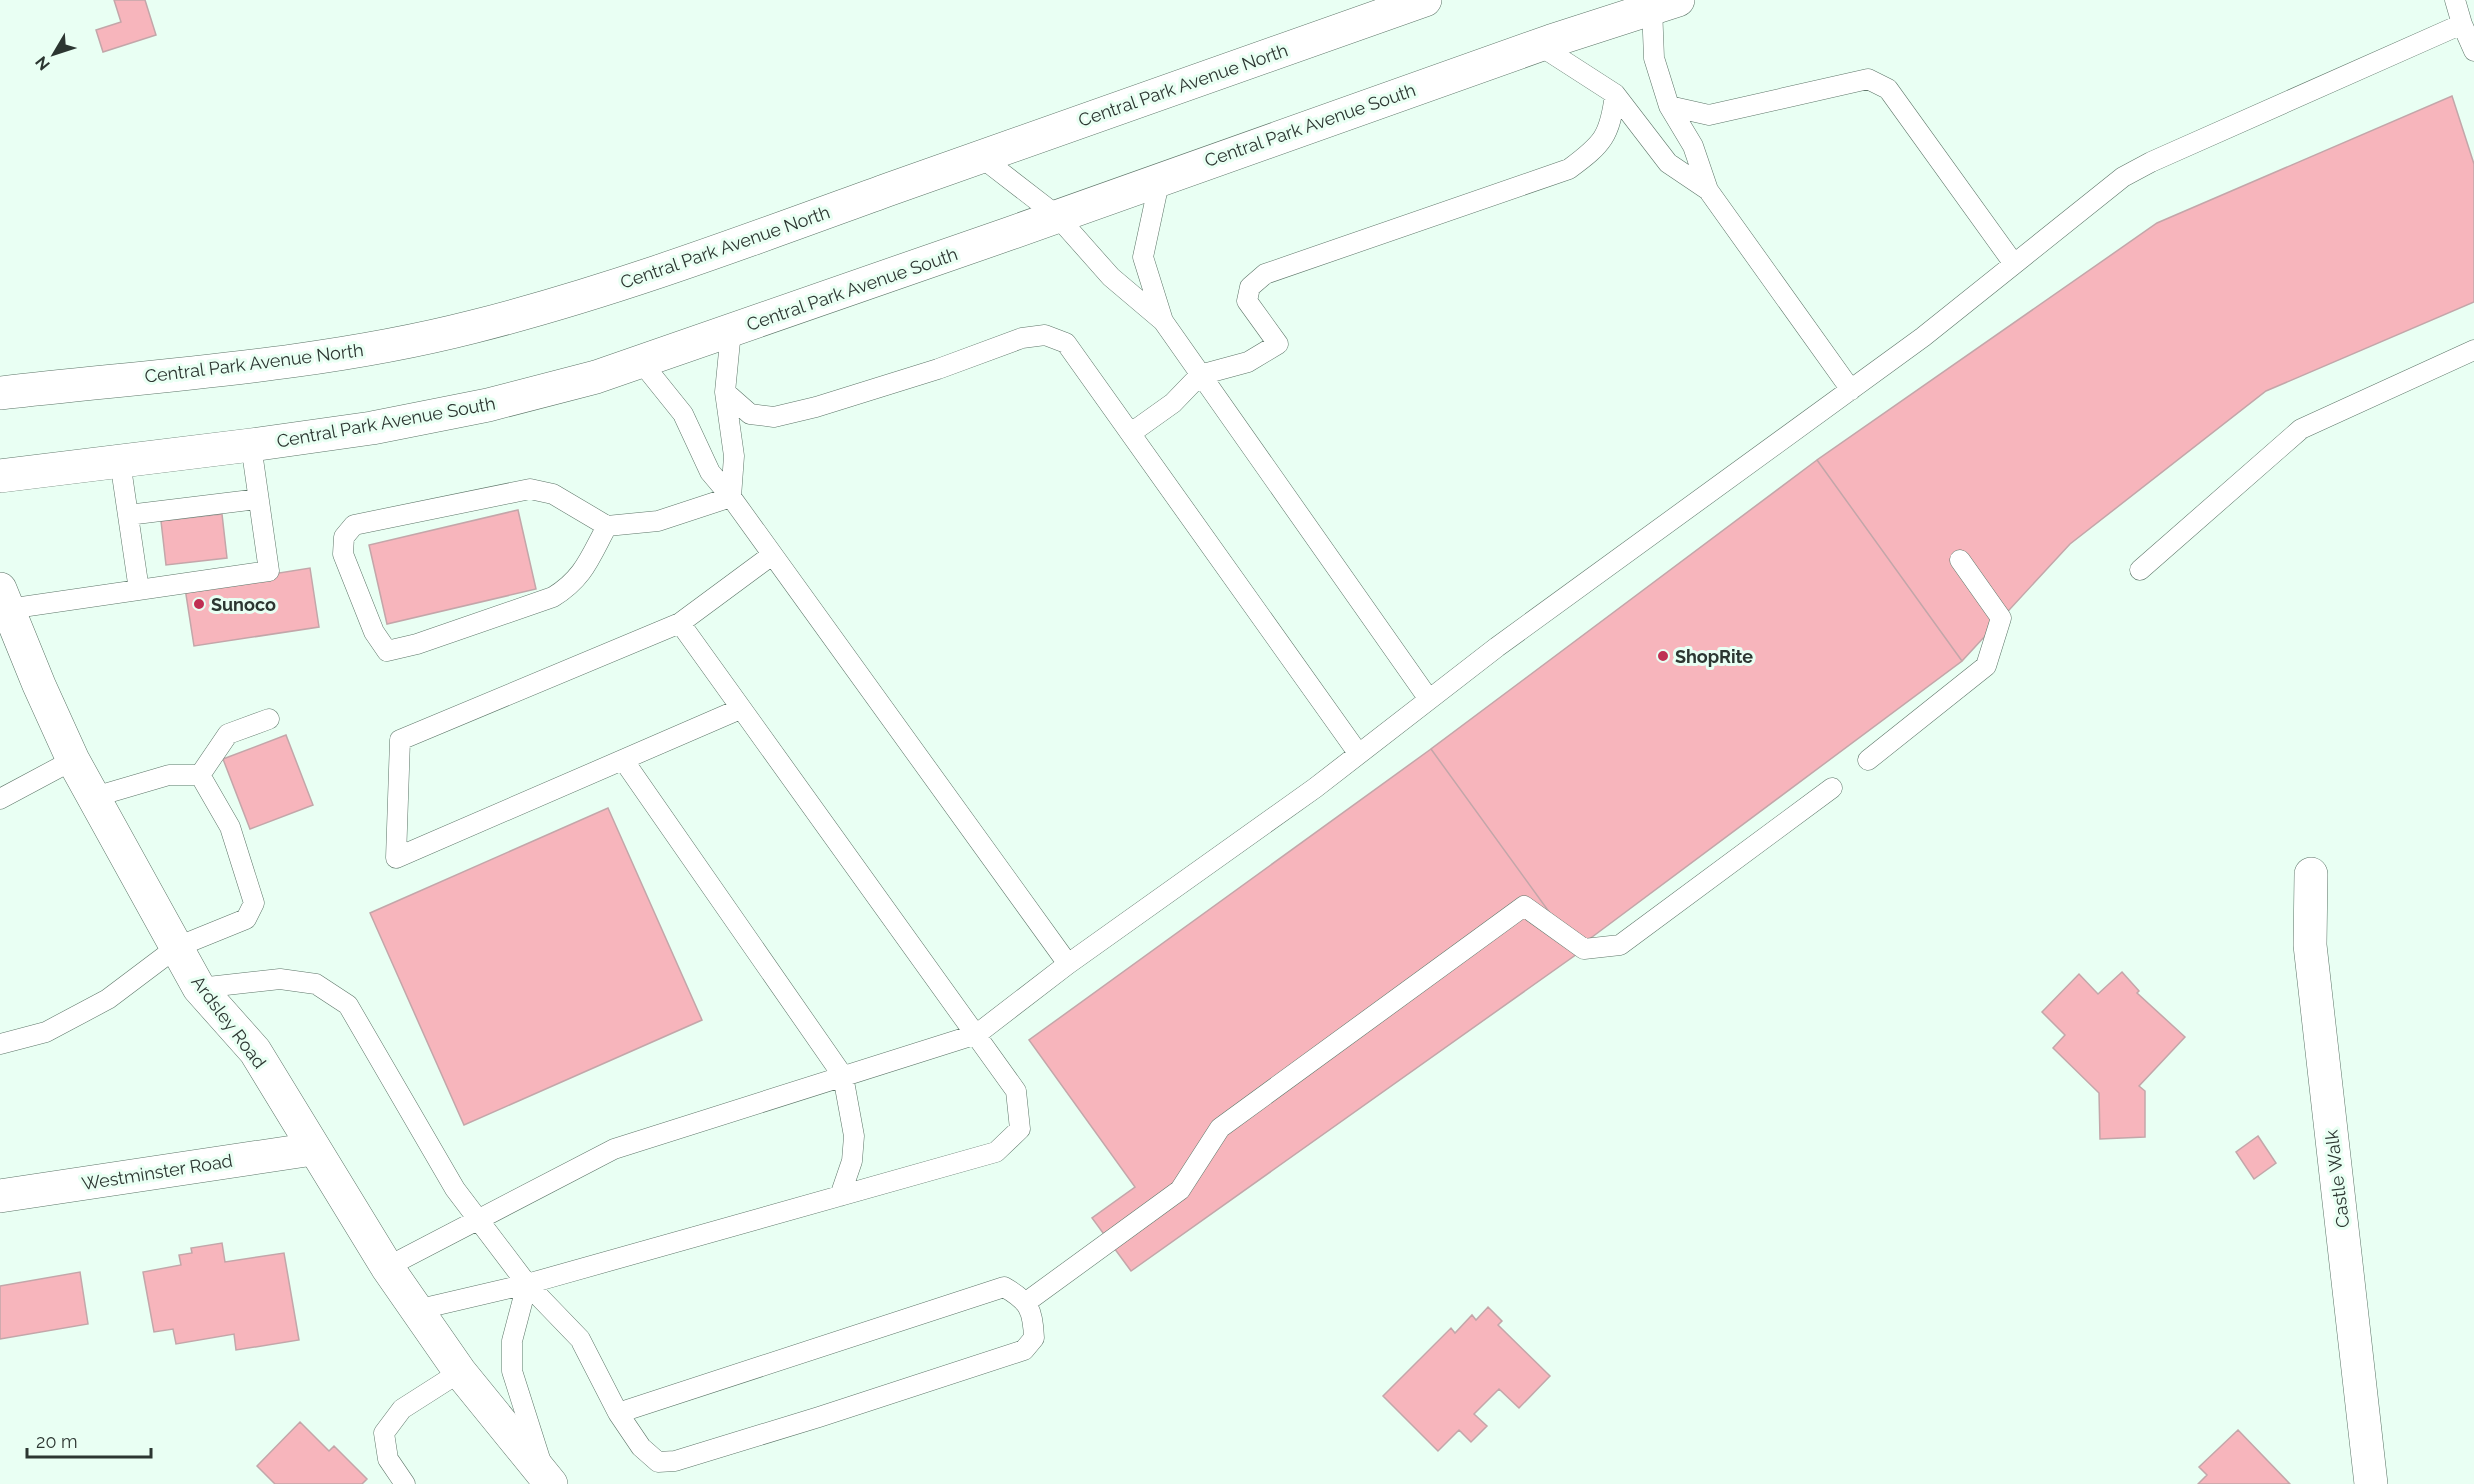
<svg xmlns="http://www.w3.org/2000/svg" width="2474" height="1484" font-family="Raleway,sans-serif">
  <rect width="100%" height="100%" fill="#e9fff3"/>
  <path fill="#f7b5bc" stroke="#c3a6a9" stroke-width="1.5" d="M114,0H145L156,35L103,52L96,30L121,22Z
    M2452,96L2474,164V302L2266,391L2070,544L1962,661L1817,460L2157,223Z
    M1817,460L1962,661L1576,949L1431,749Z
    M518,510L536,589L387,624L369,545Z
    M222,514L227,558L166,565L161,521Z
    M310,568L319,627L194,646L185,588Z
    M286,735L313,805L250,829L223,759Z
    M1431,749L1576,949H1584L1131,1271L1092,1218L1135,1187L1029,1040Z
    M608,808L702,1020L464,1125L370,913Z
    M2122,972L2139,991L2137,993L2185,1037L2139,1086L2145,1091V1137L2100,1139L2099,1093L2053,1048L2065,1035L2042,1012L2079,974L2098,994Z
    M2258,1136L2276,1163L2254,1179L2236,1152Z
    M222,1243L225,1262L284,1253L299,1340L236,1350L234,1334L176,1344L173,1329L154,1332L143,1272L181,1265L179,1255L192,1253L191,1248Z
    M80,1272L88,1324L0,1339V1286Z
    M1488,1307L1502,1321L1498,1325L1550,1376L1519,1408L1499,1389L1474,1414L1487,1426L1471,1442L1459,1430L1438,1451L1383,1396L1451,1328L1455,1333L1472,1315L1476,1320Z
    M300,1422L329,1451L334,1446L367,1479L362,1484H275L257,1466Z
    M2238,1430L2290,1484H2198L2207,1475L2199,1467Z"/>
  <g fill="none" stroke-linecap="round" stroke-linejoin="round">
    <g stroke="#5d7568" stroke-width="21">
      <path id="service" d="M2455,0L2462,24L2474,51
        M1655,2L1652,7L1654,58L1669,106L1693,146L1708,190L1851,390
        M1539,45L1615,94L1668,163L1708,190
        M1669,106L1709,115L1868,79L1888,89L2014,264
        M981,157L1056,215L1111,277L1163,321L1428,698
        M1160,178L1143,257L1163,321
        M642,363L683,414L710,472L731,497L1068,964
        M725,392L750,414L774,417L816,407L938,369L1022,338L1045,335L1066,343L1358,753
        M1131,433L1173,403L1200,375L1248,362L1278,344L1247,301L1250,287L1265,274L1569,169C1603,144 1610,136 1615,94
        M120,461L139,590
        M731,497L734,456L725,392L731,331
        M128,515L258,499
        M607,526C590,557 584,578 553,597L417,644L387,651L374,632L343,554L344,537L354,525L530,489L553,494L607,526L658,521L731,497
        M2140,570L2301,429L2474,350
        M8,609L269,571L251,445
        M680,623L400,740L396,858L740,709
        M1868,760L1986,666L2001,618L1960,560
        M624,761L843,1076L854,1136L852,1161L840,1196
        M200,775L228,734L269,719
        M0,799L73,760
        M199,988L280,979L316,984L348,1005L455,1189L527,1284L580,1339L618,1413
        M0,1044L46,1032L108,999L177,947L246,919L254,903L230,827L200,775H169L94,797
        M387,1267L614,1149L977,1034L1068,964L1315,788L1497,647L1923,337L2123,177L2151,162L2462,24
        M527,1284L512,1341V1371L540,1459
        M1004,1287C1029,1301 1033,1310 1034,1338L1024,1350L819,1417L675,1461L658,1462L641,1447L618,1413Z
        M1025,1303L1180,1190L1220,1128L1524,906L1584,949L1620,945L1832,788
        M416,1310L527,1284L996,1152L1020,1129L1016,1091L680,623L772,555
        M405,1484L388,1459L384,1433L402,1409L460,1372"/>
    </g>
    <g stroke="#5d7568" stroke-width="34">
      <path id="minor" d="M2311,874L2310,945L2371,1484
        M0,1196L313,1149"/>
    </g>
    <g stroke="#5d7568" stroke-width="34">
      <path id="secondary" d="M0,589L39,685L73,760L199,988L255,1051L387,1267L460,1372L551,1484"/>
    </g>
    <g stroke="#5d7568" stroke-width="34">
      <path id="primary" d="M0,393C157,375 319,366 472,327C615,291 752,239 890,189C1068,126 1246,62 1425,0
        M0,476L251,445L372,428L488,405L596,377L1008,234L1551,41L1678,0"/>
    </g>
    <use href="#service" stroke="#fff" stroke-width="20"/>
    <use href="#minor" stroke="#fff" stroke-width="33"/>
    <use href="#secondary" stroke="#fff" stroke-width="33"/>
    <use href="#primary" stroke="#fff" stroke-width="33"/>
  </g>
  <g fill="#bf2f52" stroke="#e9fff3" stroke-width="2">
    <circle cx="199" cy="604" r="6"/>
    <circle cx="1663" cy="656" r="6"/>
  </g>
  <g text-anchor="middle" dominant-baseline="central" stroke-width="6" stroke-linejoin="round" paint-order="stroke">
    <g font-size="18" fill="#2c3631" stroke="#e9fff3">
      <text transform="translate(1183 85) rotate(-19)">Central Park Avenue North</text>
      <text transform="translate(1310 125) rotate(-19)">Central Park Avenue South</text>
      <text transform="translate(725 247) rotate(-19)">Central Park Avenue North</text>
      <text transform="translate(852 289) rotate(-19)">Central Park Avenue South</text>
      <text transform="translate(254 363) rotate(-7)">Central Park Avenue North</text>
      <text transform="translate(386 422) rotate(-10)">Central Park Avenue South</text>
      <text transform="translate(229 1022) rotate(53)">Ardsley Road</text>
      <text transform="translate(157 1172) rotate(-9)">Westminster Road</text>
      <text transform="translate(2337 1179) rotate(-97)">Castle Walk</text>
    </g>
    <g font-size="18" font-weight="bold" fill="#2c3631" stroke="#e9fff3" text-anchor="start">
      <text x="211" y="604">Sunoco</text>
      <text x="1675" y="656">ShopRite</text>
    </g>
  </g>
  <g transform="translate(54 54) rotate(231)" stroke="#e9fff3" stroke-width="4.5" paint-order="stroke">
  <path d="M0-4.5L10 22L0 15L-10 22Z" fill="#2c3631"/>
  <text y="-9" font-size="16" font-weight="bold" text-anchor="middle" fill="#2c3631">N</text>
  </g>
  <path d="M27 1448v9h124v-9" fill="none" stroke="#2c3631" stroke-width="3"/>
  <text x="36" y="1448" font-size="18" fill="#2c3631" stroke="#e9fff3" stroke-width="4.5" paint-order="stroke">20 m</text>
</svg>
